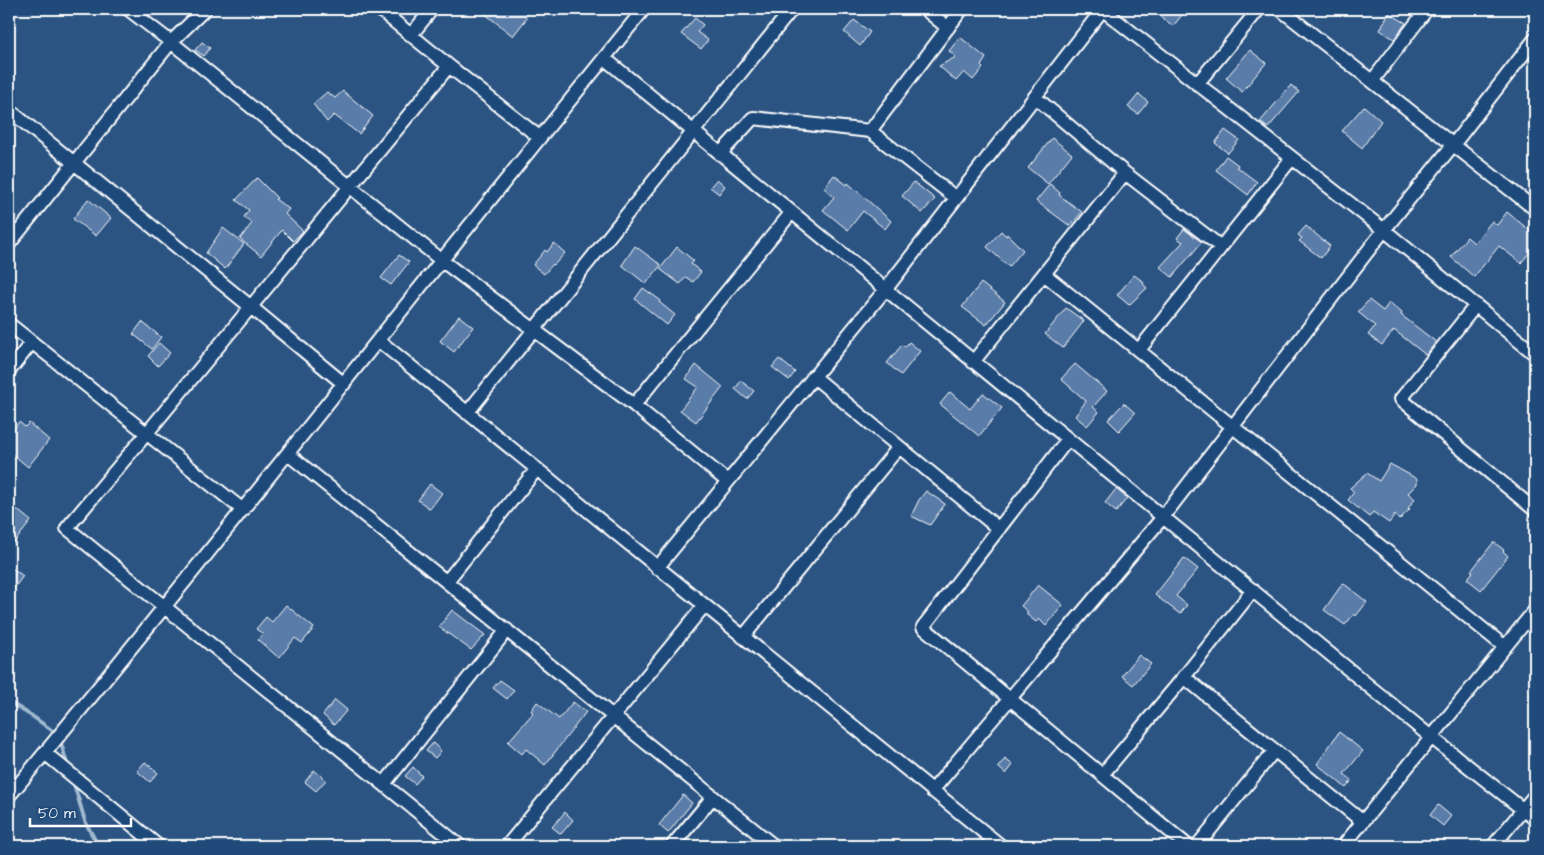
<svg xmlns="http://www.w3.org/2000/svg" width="1544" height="855" font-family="'Architects Daughter',sans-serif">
  <rect width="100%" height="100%" fill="#2b5483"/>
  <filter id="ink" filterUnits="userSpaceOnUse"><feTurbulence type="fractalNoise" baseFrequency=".02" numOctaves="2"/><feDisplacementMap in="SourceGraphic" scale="10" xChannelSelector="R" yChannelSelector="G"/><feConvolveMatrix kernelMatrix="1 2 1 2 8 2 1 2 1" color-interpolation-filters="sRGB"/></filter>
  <g filter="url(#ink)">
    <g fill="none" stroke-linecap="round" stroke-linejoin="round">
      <path stroke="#a0b9cf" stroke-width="4" d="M9,702L32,716L57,734
        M60,740L68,767
        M73,781L85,821L98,846"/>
    </g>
    <path fill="#5a7ba8" stroke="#fff" d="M479,9H530L525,16L527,18L513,36Z
      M1151,9H1187L1173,26Z
      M1389,13L1406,23L1394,39L1380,30Z
      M695,18L703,25L697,32L708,40L701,49L681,34Z
      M854,20L870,32L860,46L844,32Z
      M960,37L986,58L981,66L983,68L973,80L964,72L956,81L939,66L956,57L949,51Z
      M202,42L210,48L204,56L195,50Z
      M1250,50L1266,63L1242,92L1226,78Z
      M1291,85L1299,92L1268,128L1260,122Z
      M343,91L373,116L359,134L334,115L327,122L313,104L327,92L335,98Z
      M1139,94L1148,102L1138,114L1128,107Z
      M1364,106L1381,121L1362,148L1342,131Z
      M1225,130L1239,140L1228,153L1215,143Z
      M1052,138L1072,154L1048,184L1028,168Z
      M1226,156L1238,165L1237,167L1257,182L1248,195L1216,170Z
      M834,175L847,185L848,183L891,221L885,229L863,211L848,230L823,210L834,197L824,188Z
      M257,178L277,198L275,199L289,209L285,214L303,231L293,241L282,230L261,256L240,239L252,223L244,217L249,210L236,200Z
      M717,179L725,186L719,194L710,187Z
      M914,182L935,199L922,213L902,196Z
      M1050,184L1060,193L1059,195L1082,212L1070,226L1036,201Z
      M88,199L111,218L96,236L73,219Z
      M1507,212L1529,230L1535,222V246L1521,263L1499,246L1474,277L1451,257L1467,237L1474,243L1492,221L1497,225Z
      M1306,226L1330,246L1321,258L1299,241L1302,238L1298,235Z
      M223,228L244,244L225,269L206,253Z
      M1184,229L1202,242L1172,277L1160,267L1183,242L1177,238Z
      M1001,231L1006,236L1007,234L1023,250L1009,267L987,247Z
      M554,243L565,253L554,265L553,264L544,274L533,265L545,250L547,252Z
      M635,246L661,265L646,284L622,265Z
      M677,247L694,261L691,264L701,272L693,282L686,277L680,284L660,269Z
      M399,255L409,262L391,285L381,278Z
      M1134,275L1144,282L1143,284L1147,288L1129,305L1117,295Z
      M981,283L1005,302L986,325L962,307Z
      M643,288L660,300L659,302L675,315L667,325L635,299Z
      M1369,300L1383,311L1389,303L1402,313L1401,315L1436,342L1426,355L1394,330L1382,345L1368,335L1375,326L1358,312Z
      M1066,308L1084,321L1063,348L1045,334Z
      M459,316L473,327L454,352L440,341Z
      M142,322L161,337L152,349L133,334Z
      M909,342L920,351L901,375L887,363L902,345L905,347Z
      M159,343L170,353L158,366L148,356Z
      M779,359L795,372L789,380L772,367Z
      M1075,364L1107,391L1093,407L1099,412L1087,426L1075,416L1086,401L1061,379Z
      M696,365L723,387L696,422L680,410L698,387L686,379Z
      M741,381L754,391L747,399L735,389Z
      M950,392L970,409L983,393L1002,408L979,436L940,404Z
      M1124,403L1135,413L1119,431L1108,420Z
      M19,422L25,427L29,423L49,440L28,467L9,451V434Z
      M1390,464L1417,479V484L1408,493L1415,499L1408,508L1410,509L1399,520L1395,515L1389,523L1373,512L1369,517L1348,500L1354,492L1350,488L1367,473L1379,481Z
      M430,484L442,493L430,509L418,500Z
      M1116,489L1127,498L1116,512L1105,503Z
      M926,491L945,504L930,525L911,516L919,500Z
      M15,508L31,521L9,549V516Z
      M1493,543H1495L1504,550L1503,551L1508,556L1481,590L1467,579L1473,572L1471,571Z
      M1184,558L1198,569L1176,596L1187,605L1180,614L1155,595Z
      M9,566L23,576L9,595Z
      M1343,583L1367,602L1356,616L1354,614L1345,625L1324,610Z
      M1038,585L1063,605L1046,626L1039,619L1036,622L1026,614L1028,612L1021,606Z
      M286,605L314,628L302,643L295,638L279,658L258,640L263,634L256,629L266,617L272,622Z
      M452,610L485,635L471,650L439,627Z
      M1139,655L1151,664L1133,685L1122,676Z
      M500,680L514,690L507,699L493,688Z
      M335,700L347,710L334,725L323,715Z
      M537,702L559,719L573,702L586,712L545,765L526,749L522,754L508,742L533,713L531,711Z
      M1339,732L1363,751L1344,774L1352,780L1346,788L1317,764Z
      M433,743L441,751L435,758L426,751Z
      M1005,759L1013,765L1006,774L998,767Z
      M145,762L158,773L150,782L137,771Z
      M413,767L422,776L415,784L405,776Z
      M314,770L326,780L316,791L305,782Z
      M683,795L692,803L668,833L659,825Z
      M1438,805L1451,816L1443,826L1430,815Z
      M565,812L573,820L561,834L552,827Z"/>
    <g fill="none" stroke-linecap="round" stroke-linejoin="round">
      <g stroke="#fff" stroke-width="16">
        <path id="minor" d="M128,9L171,42L441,260L634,405L727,481
          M379,9L449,66L539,137
          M925,9L948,28
          M1102,9L1384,230L1535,354
          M1280,9L1535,209
          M411,35L432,9
          M604,58L1431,737L1535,819
          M449,66L147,433L67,528L460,846
          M1373,80L1427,9
          M1197,84L1259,9
          M1035,97L1125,173L1221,247
          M9,110L251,307L344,384
          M870,131L962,9
          M720,154L753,118L870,131L956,198
          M9,244L171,42L205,9
          M1044,274L1505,647
          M1476,305L1401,399L1535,510
          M9,324L243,510
          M378,340L1001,846
          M1139,350L1292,158
          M973,362L1125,173
          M9,371L32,342
          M813,376L999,529
          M634,405L791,213
          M467,413L792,9
          M1068,439L923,627L1188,846
          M288,454L774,846
          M657,568L885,290L1103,9
          M447,581L536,470
          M743,637L899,447
          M1184,677L1363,822
          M45,753L158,846
          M1102,775L1184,677L1253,590
          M384,784L507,630
          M932,791L1163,517L1384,230L1453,145L1535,39
          M9,796C225,537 431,270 644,9
          M507,846L704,606
          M672,846L713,797
          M1197,846L1274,751
          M1343,846L1535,610
          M1493,846L1535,795"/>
      </g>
      <use href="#minor" stroke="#1f4a7a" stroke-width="12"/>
    </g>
  </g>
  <rect width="1544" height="855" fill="none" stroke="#1f4a7a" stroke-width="30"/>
  <rect x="15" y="15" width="1514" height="825" fill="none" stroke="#fff" stroke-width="2" filter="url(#ink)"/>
  <path d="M30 818v8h101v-8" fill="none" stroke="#ffffff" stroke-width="2.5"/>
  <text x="38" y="818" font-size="15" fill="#ffffff" stroke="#1f4a7a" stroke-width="4" paint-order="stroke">50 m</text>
</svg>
